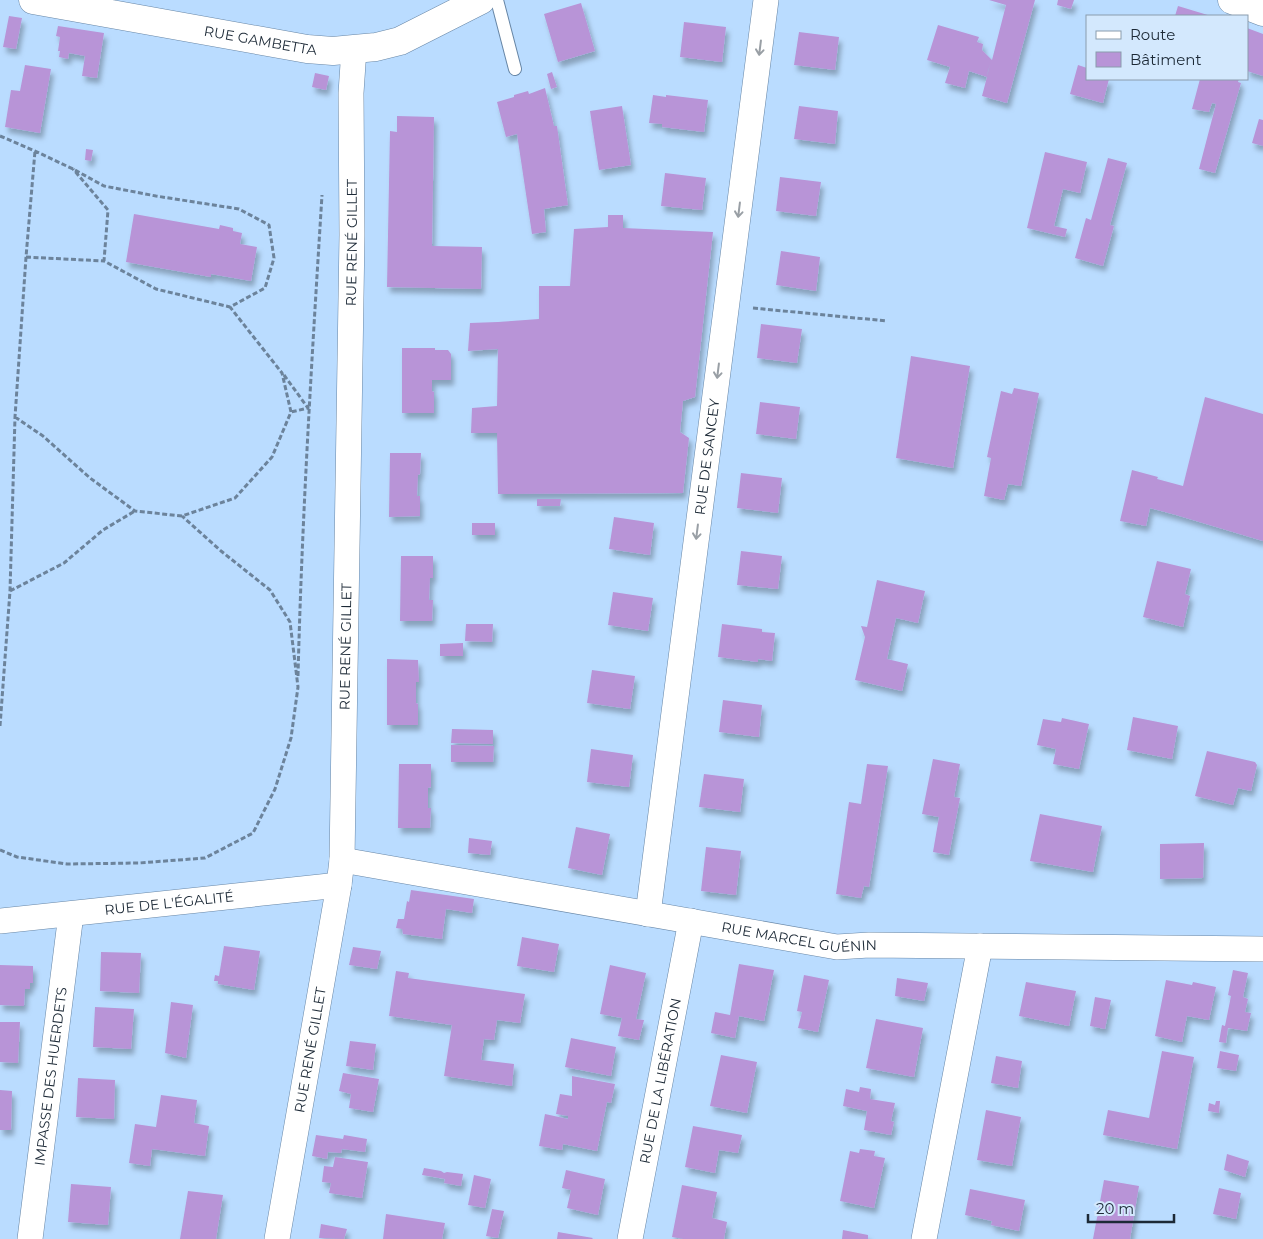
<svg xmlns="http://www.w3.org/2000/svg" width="1263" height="1239" font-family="Montserrat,sans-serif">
  <defs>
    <filter id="shadow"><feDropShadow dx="3" dy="5.5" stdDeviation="2.5" flood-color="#0004"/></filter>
  </defs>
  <rect width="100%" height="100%" fill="#badcff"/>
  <path fill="#b894d7" filter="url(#shadow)" d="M989,0H1035L1007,103L982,96L987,77L990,64L988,71L987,77L969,71L965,88L945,83L950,67L927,60L938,25L979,37L977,42L983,44L982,50L992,60L1006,5Z
    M1058,0H1074L1071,9L1057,5Z
    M581,3L595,51L558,62L544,14Z
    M1178,6L1211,16H1175Z
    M9,16L22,18L16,49L3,47Z
    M684,22L726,27L722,62L680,57Z
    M58,26L104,33L97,78L82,76L85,56L69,53L68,59L59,57L60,51H58L60,37L56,36Z
    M1247,28L1263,34V76L1247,71Z
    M799,32L839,37L835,70L794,65Z
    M25,65L51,69L40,133L5,127L11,90L20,91Z
    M1078,65L1087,68V79H1109L1103,103L1070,94Z
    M552,72L557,87L551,89L547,74Z
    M315,73L329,76L326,90L312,87Z
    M1200,79H1239L1238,82L1241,83L1215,173L1199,169L1216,104L1212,103L1209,112L1192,109Z
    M545,88L554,126H557L568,205L544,209L546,232L532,234L517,134L506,137L497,102L514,97V95L528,91L529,94Z
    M653,95L666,97V95L708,100L704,132L662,127V124L649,123Z
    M622,106L631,165L599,170L590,111Z
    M799,106L838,111L835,144L794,139Z
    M397,116L434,117L432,246L482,247L481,289L387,287L390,131L397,132Z
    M1259,119L1263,120V146L1252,143Z
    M86,149L93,150L91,161L85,160Z
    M1045,152L1087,162L1080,193L1063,189L1054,226L1067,229L1065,237L1027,228Z
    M1108,158L1127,163L1110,225L1114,226L1103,266L1075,258L1086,218L1091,220Z
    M665,173L706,178L702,210L661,206Z
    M780,177L821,182L816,216L776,211Z
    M134,214L219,229L220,225L233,228V231L242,233L240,244L257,247L251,281L211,274V277L126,262Z
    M608,215H623V228L713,232L695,397L683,401L680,432L689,438L683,493L498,494L497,433H471L472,408L497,406L498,349L468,351L470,323L498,322L539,319V286H570L574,229L608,227Z
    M781,251L820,257L816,291L776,285Z
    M761,324L802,329L797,363L757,358Z
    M402,348H435V350H448L451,354V380H432V391L434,392V413H402Z
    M911,356L970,366L953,468L896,458Z
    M1014,388L1039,393L1021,486L1008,484L1004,500L984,496L991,458L987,457L1001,391L1012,394Z
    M1205,397L1263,414V541L1176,515L1150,508L1146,526L1120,521L1132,470L1158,477L1157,479L1183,486Z
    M760,402L800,407L796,439L756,434Z
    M390,453H421L420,474L418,475L417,496H420V516L389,517Z
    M741,473L782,478L778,513L737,508Z
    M537,499H561L560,506H537Z
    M614,517L654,523L650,555L609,549Z
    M472,523H495V535H472Z
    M741,551L782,556L778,589L737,585Z
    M401,556H433V578H430L429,600H433L432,621H400Z
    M1157,561L1191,569L1185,594L1190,596L1183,627L1143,617Z
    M877,580L925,591L918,623L896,618L887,659L908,664L902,691L855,680L865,637L861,626L867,627Z
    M613,592L653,598L648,631L608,625Z
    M466,624H493L492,642L465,641Z
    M722,624L762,629V632L775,633L772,661L758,659V662L718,657Z
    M463,643V656H440V644Z
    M387,659L418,660L419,682H416V703L418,704V725H387Z
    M592,670L635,676L630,709L587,703Z
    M723,700L762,705L759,737L719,732Z
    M1133,717L1178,726L1172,759L1127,750Z
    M1062,718L1089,724L1079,769L1053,764L1056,749L1037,745L1043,719L1061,722Z
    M452,729L493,730V744L451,743Z
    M451,745L494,746L493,762H451Z
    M591,749L633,755L629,787L587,782Z
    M1207,751L1255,762L1257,765L1251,791L1238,788L1233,805L1195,796Z
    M933,759L960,764L954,797L960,798L949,855L933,852L939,817L922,814Z
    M399,764H431V787L428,788V808H431L430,828H398Z
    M867,764L888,766L869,887L864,886L861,898L836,894L849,802L861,804Z
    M704,774L744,779L740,812L699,807Z
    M1040,814L1102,826L1093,872L1030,861Z
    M576,827L610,834L602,875L568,868Z
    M469,838L492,841L490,855L468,853Z
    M1204,843L1203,878L1160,879V844Z
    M706,847L741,851L736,895L701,891Z
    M411,890L474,899L472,913L446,909L442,939L403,934L402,929L396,928L398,919H404L407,901L409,902Z
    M522,937L559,944L554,972L517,966Z
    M224,946L260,951L254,990L218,984V981H214L215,975L219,976Z
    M353,947L381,951L377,969L349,965Z
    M101,952L141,953L139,993L100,991Z
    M739,964L774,970L764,1021L739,1016L735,1038L711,1033L715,1012L730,1015Z
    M0,965L33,966V983H30V989H25L24,1006L0,1005Z
    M610,965L646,973L636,1019L644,1020L639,1040L618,1036L622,1018L600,1014Z
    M1233,970L1248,973L1243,997L1248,999L1245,1012L1251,1013L1247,1031L1228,1028L1226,1043L1219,1042L1222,1025L1225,1026L1231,996L1228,995Z
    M396,971L409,973L408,978L525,994L520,1023L497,1020L494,1040L484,1039L481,1060L514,1064L512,1086L444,1076L452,1025L389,1016Z
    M804,975L829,980L818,1032L798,1028L802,1012L797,1011Z
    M897,978L928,983L924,1001L895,996Z
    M1166,980L1192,985L1193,982L1216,987L1209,1020L1187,1016L1182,1042L1155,1036Z
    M1026,982L1076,991L1069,1026L1019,1016Z
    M1095,997L1111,1000L1105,1029L1090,1026Z
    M171,1002L193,1005L186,1058L165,1053Z
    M95,1007L134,1009L131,1049L93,1047Z
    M876,1019L923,1028L914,1077L866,1068Z
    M0,1022H20L18,1063L0,1062Z
    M571,1038L616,1047L611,1076L565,1067Z
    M350,1041L376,1044L373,1070L346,1066Z
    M1162,1051L1194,1057L1177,1149L1103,1135L1108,1110L1149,1118Z
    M1220,1051L1239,1055L1236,1071L1217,1068Z
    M721,1055L757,1062L747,1113L710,1106Z
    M996,1056L1022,1061L1018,1088L991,1083Z
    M343,1073L379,1079L373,1112L349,1108L351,1094L339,1091Z
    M572,1076L615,1084L611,1103L607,1102L597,1151L563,1144L562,1150L539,1146L545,1114L568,1119V1116L556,1114L560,1094L572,1096Z
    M78,1078L115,1080L114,1119L76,1117Z
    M860,1087L871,1089L870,1099L895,1103L891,1121L894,1122L891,1135L864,1130L867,1111L843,1106L846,1089L859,1092Z
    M0,1090L12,1091L11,1130H0Z
    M161,1095L197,1100L194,1123L209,1126L205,1156L152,1149L150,1166L129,1163L135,1124L156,1127Z
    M1216,1101H1220L1219,1113L1208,1111L1209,1103L1215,1105Z
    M986,1110L1021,1117L1012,1166L977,1160Z
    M693,1126L742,1135L738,1153L719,1150L715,1173L685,1167Z
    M316,1135L343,1139L344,1135L367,1139L365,1152L342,1149L341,1153L328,1152L327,1159L312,1156Z
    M860,1149L875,1151L874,1156L885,1158L874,1208L840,1201L850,1151L859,1153Z
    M1227,1154L1249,1161L1245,1177L1224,1170Z
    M335,1157L368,1162L362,1198L329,1193L331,1183L322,1182L324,1166L333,1167Z
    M424,1168L441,1171L444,1173L447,1172L463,1174L461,1186L444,1183L445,1179L422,1175Z
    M566,1170L605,1179L598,1215L567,1208L571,1190L562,1188Z
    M474,1175L491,1179L485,1208L468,1205Z
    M1104,1180L1139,1186L1130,1239H1093Z
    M71,1184L111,1187L108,1225L68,1222Z
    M682,1185L717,1192L712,1218L727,1222L724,1239H684L672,1237Z
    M1219,1188L1241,1193L1236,1219L1213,1214Z
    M970,1189L1025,1200L1019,1231L991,1225L992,1221L965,1215Z
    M188,1191L223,1195L216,1239H180Z
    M492,1209L504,1211L498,1238L486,1236Z
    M386,1214L445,1223L442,1239H383Z
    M321,1224L347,1229L344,1239L319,1238Z
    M843,1230L868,1235V1239H842Z
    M558,1232L593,1238L592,1239H557Z"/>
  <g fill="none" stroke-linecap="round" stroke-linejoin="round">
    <g stroke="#6786a6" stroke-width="14">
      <path id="service" d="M497,0L515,69"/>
    </g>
    <g stroke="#6786a6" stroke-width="26">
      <g id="minor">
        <path id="s1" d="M342,860L837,947L869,945L1263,949"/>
        <path id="s2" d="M648,914L766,0"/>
        <path id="s3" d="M0,921L339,885"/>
        <path id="s4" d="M30,1239L71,914"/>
        <path id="s5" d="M277,1239L339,885L342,860L352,235L351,93L354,49"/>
        <path id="s6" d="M630,1239L691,921"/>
        <path d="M924,1239L980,946"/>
      </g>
    </g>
    <g stroke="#6786a6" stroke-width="29">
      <g id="tertiary">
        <path id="s7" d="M33,0L307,49L333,51L354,49L376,47L400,41L481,0"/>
        <path d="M1232,0L1263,12"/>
      </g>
    </g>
    <path stroke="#6c839b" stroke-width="3" stroke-dasharray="5 2.5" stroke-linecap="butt" d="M0,136L35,151L73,169L104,186L156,196L239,209L269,225L274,258L265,288L230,307L156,289L104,261L108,210L73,169
      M26,257L104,261
      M753,308L887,321
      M284,375L308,408L291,412
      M15,417L43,436L90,478L135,511L182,516L235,498L272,457L291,412L282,373L230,307
      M10,591L64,563L103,530L135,511
      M298,676C302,516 312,356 322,195
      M0,726L10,591L15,417L26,257L35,151
      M0,850L17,857L67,864L139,863L205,858L253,833L275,789L291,738L298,687L290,622L270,590L221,551L182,516"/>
    <use href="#service" stroke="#fff" stroke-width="12"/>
    <use href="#minor" stroke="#fff" stroke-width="25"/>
    <use href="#tertiary" stroke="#fff" stroke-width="28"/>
  </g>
  <defs><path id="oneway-shaft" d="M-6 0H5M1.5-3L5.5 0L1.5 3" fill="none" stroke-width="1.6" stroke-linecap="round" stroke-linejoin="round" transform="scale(1.25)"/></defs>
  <g stroke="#999fa5">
    <use href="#oneway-shaft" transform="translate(760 48) rotate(97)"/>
    <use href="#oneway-shaft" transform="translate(739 210) rotate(97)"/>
    <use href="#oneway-shaft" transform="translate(718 371) rotate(97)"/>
    <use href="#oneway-shaft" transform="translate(697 532) rotate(97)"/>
  </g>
  <g text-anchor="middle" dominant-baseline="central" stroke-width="4" stroke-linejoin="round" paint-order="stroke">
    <g font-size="14" fill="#1c2936" stroke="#d3e8fd">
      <text stroke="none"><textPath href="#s7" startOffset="231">RUE GAMBETTA</textPath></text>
      <text stroke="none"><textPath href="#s5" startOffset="1002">RUE RENÉ GILLET</textPath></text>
      <text stroke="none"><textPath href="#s2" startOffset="461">RUE DE SANCEY</textPath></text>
      <text stroke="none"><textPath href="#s5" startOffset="598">RUE RENÉ GILLET</textPath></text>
      <text stroke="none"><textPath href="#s3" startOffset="170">RUE DE L'ÉGALITÉ</textPath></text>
      <text stroke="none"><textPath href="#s1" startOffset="464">RUE MARCEL GUÉNIN</textPath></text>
      <text stroke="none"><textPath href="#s5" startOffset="192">RUE RENÉ GILLET</textPath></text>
      <text stroke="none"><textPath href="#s4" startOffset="164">IMPASSE DES HUERDETS</textPath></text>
      <text stroke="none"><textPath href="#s6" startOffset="161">RUE DE LA LIBÉRATION</textPath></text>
    </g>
  </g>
  <rect x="1086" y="15" width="162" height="65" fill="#d3e8fd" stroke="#8a9cad"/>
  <rect x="1096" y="31" width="25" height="8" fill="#ffffff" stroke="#8a9cad"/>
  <text x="1130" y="40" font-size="15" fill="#1c2936">Route</text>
  <rect x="1096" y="52" width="25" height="15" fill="#b894d7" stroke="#8a9cad"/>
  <text x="1130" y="65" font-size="15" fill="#1c2936">Bâtiment</text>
  <path d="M1088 1214v8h86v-8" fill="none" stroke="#1c2936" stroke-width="2.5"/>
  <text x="1096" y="1214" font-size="15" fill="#1c2936" stroke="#d3e8fd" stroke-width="4" paint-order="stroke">20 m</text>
</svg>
